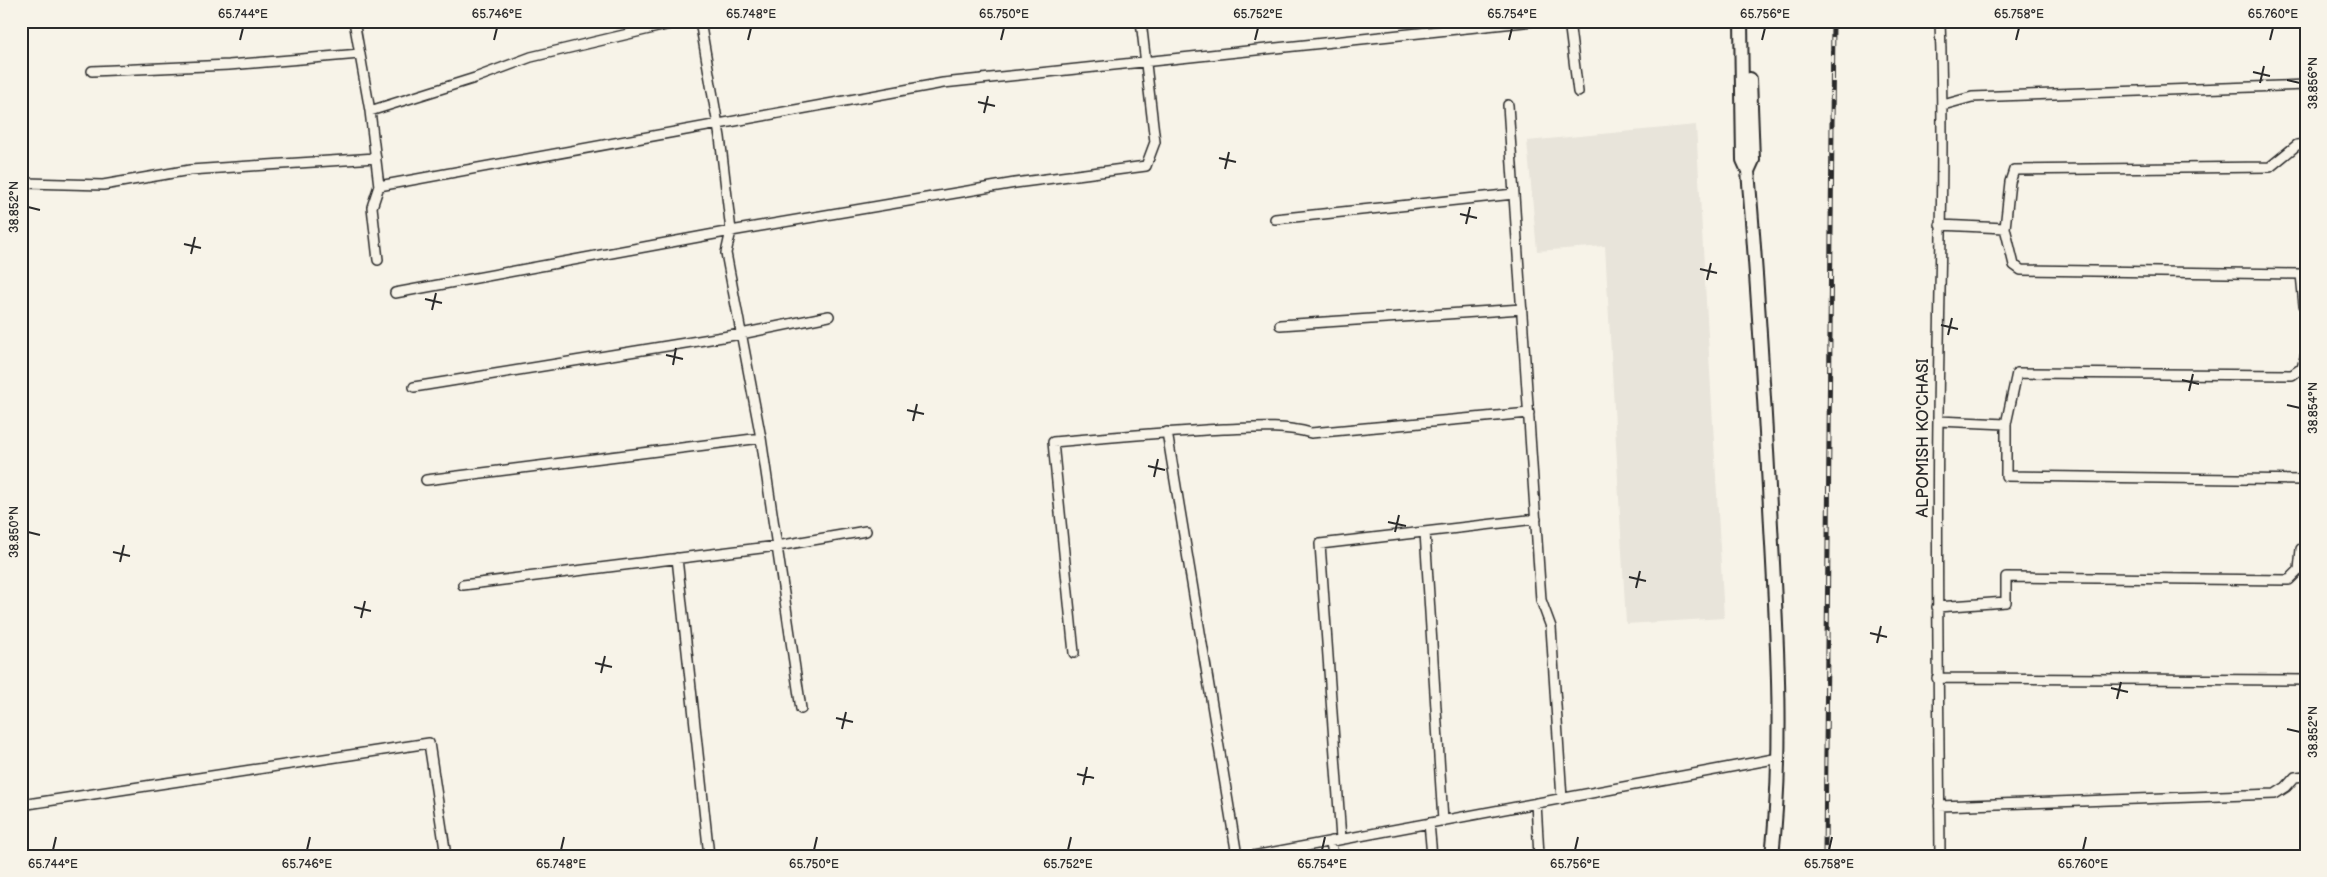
<svg xmlns="http://www.w3.org/2000/svg" width="2327" height="877" font-family="'Balsamiq Sans',sans-serif">
  <rect width="100%" height="100%" fill="#f7f3e8"/>
  <filter id="ink" filterUnits="userSpaceOnUse"><feTurbulence type="fractalNoise" baseFrequency=".02" numOctaves="2"/><feDisplacementMap in="SourceGraphic" scale="10" xChannelSelector="R" yChannelSelector="G"/><feConvolveMatrix kernelMatrix="1 2 1 2 8 2 1 2 1" color-interpolation-filters="sRGB"/></filter>
  <g filter="url(#ink)">
    <path fill="#e8e4da" d="M1696,125L1724,618L1626,624L1605,246L1537,251L1527,141Z"/>
    <g fill="none" stroke-linecap="round" stroke-linejoin="round">
      <g stroke="#2b2b2b" stroke-width="12">
        <path id="minor" d="M354,21L370,111L379,186L372,207L378,260
          M700,21L720,137L731,231L726,253L761,438L801,709
          M1569,21L1578,92
          M92,71L229,65L360,54
          M1508,105L1541,600L1551,627L1562,799
          M1943,105L1972,97L2306,85
          M370,111L475,78L531,57L683,21
          M2306,144L2297,145L2270,167L2014,170L2010,182L2005,228L2014,265L2021,270L2301,274L2304,305H2306
          M26,183L103,185L190,170L376,158
          M379,186L943,83L1533,21
          M1275,219L1514,194
          M1940,225L2005,228
          M395,293L731,231L1015,183L1146,166L1155,142L1141,21
          M1280,325L1522,309
          M414,387L741,334L829,316
          M1938,421L2006,424L2017,373L2292,375L2302,368L2306,354
          M2006,424V476L2306,480
          M1167,432L1237,856
          M426,480L761,438
          M1425,532L1443,821
          M677,558L709,856
          M463,585L777,546L866,531
          M1937,607L2006,602V577L2289,580L2299,570L2301,549L2306,544
          M1074,653L1053,442C1110,437 1167,432 1224,429C1253,428 1282,425 1311,433L1529,413
          M1937,678L2306,680
          M1536,803L1539,856
          M21,805L429,743L446,856
          M1939,806L2275,794L2286,787L2295,777L2306,776
          M1429,823L1432,856
          M1341,839L1320,544L1536,519
          M1331,841L1333,856
          M1253,856L1779,758
          M1940,856C1939,710 1936,565 1938,420C1939,287 1945,154 1940,21"/>
      </g>
      <g stroke="#2b2b2b" stroke-width="16">
        <path id="secondary" d="M1741,21L1743,160L1748,171C1758,289 1765,408 1771,526C1777,636 1784,746 1772,856
          M1748,171L1753,160L1750,79"/>
      </g>
      <use href="#minor" stroke="#f7f3e8" stroke-width="9"/>
      <use href="#secondary" stroke="#f7f3e8" stroke-width="12"/>
      <g stroke="#2b2b2b" stroke-width="5">
        <path id="rail" d="M1825,856L1833,21"/>
      </g>
      <use href="#rail" stroke="#f7f3e8" stroke-width="3" stroke-dasharray="9" stroke-linecap="butt"/>
    </g>
  </g>
  <path fill="none" stroke="#2b2b2b" stroke-width="2" d="M240,40L243,28M494,40L497,28M748,40L751,28M1001,40L1004,28M1255,40L1258,28M1509,40L1512,28M1762,40L1765,28M2016,40L2019,28M2270,40L2273,28M2253,72L2270,76M2287,80L2300,83M2260,83L2264,66M978,102L995,106M984,113L988,96M1219,158L1236,162M1225,169L1229,152M28,207L40,210M1460,214L1477,218M1466,224L1470,207M184,244L201,248M191,254L195,237M1700,269L1717,273M1707,280L1711,263M425,299L442,303M432,310L436,293M1941,325L1958,329M1948,335L1952,318M666,355L683,359M673,365L676,348M2182,380L2199,384M2189,391L2193,374M2287,405L2300,408M907,410L924,414M913,421L917,404M1148,466L1165,470M1154,477L1158,459M1388,522L1406,526M28,532L40,535M1395,532L1399,515M113,552L130,556M120,562L124,545M1629,577L1646,581M1636,588L1640,571M354,607L371,611M361,618L365,601M1870,633L1887,637M1877,643L1881,626M595,663L612,667M601,673L605,656M2111,688L2128,692M2117,699L2121,682M836,718L853,722M842,729L846,712M2287,729L2300,732M1077,774L1094,778M1083,785L1087,767M53,850L56,837M307,850L310,837M561,850L564,837M814,850L817,837M1068,850L1071,837M1322,850L1325,837M1575,850L1578,837M1829,850L1832,837M2083,850L2086,837"/>
  <g text-anchor="middle" dominant-baseline="central" stroke-width="4.5" stroke-linejoin="round" paint-order="stroke">
    <g font-size="16" fill="#2b2b2b" stroke="#f7f3e8">
      <text transform="translate(1923 438) rotate(-90)">ALPOMISH KO'CHASI</text>
    </g>
  </g>
  <rect width="2327" height="877" fill="none" stroke="#f7f3e8" stroke-width="55"/>
  <rect x="28" y="28" width="2272" height="822" fill="none" stroke="#2b2b2b" stroke-width="2"/>
  <g font-size="12" text-anchor="middle" fill="#2b2b2b">
    <text x="243" y="18">65.744°E</text>
    <text x="497" y="18">65.746°E</text>
    <text x="751" y="18">65.748°E</text>
    <text x="1004" y="18">65.750°E</text>
    <text x="1258" y="18">65.752°E</text>
    <text x="1512" y="18">65.754°E</text>
    <text x="1765" y="18">65.756°E</text>
    <text x="2019" y="18">65.758°E</text>
    <text x="2273" y="18">65.760°E</text>
    <text transform="translate(2313 83) rotate(-90)" y="4">38.856°N</text>
    <text transform="translate(14 207) rotate(-90)" y="4">38.852°N</text>
    <text transform="translate(2313 408) rotate(-90)" y="4">38.854°N</text>
    <text transform="translate(14 532) rotate(-90)" y="4">38.850°N</text>
    <text transform="translate(2313 732) rotate(-90)" y="4">38.852°N</text>
    <text x="53" y="868">65.744°E</text>
    <text x="307" y="868">65.746°E</text>
    <text x="561" y="868">65.748°E</text>
    <text x="814" y="868">65.750°E</text>
    <text x="1068" y="868">65.752°E</text>
    <text x="1322" y="868">65.754°E</text>
    <text x="1575" y="868">65.756°E</text>
    <text x="1829" y="868">65.758°E</text>
    <text x="2083" y="868">65.760°E</text>
  </g>
</svg>
